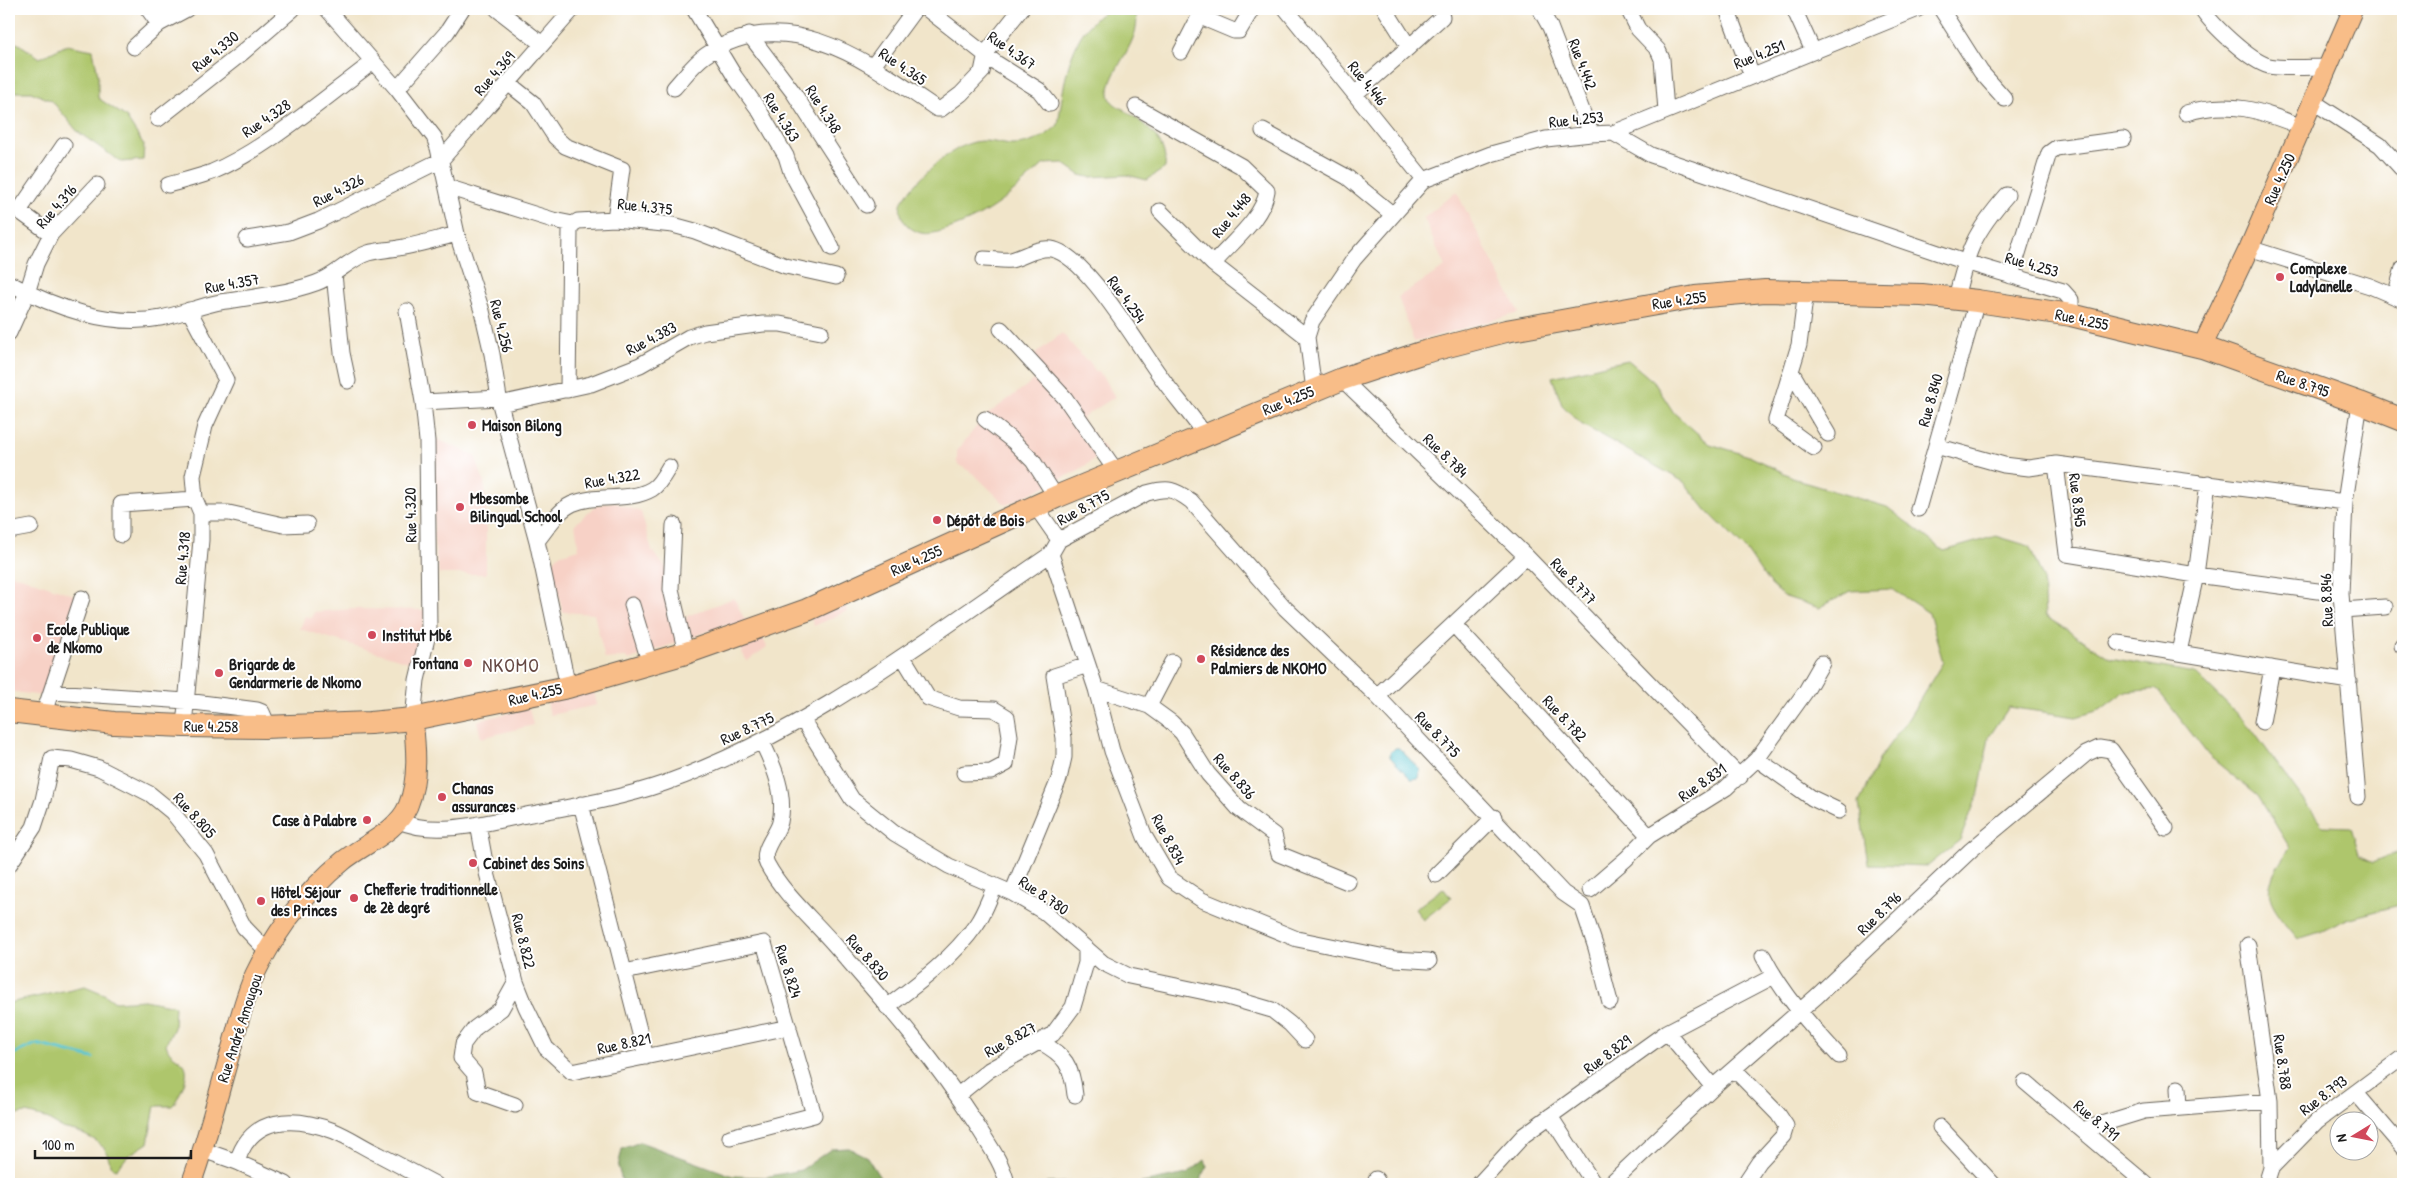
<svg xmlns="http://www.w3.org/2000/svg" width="2412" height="1193" font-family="'Patrick Hand',sans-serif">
  <rect width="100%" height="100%" fill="#fff"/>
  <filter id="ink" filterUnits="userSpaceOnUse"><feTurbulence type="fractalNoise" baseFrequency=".02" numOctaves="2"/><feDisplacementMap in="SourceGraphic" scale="10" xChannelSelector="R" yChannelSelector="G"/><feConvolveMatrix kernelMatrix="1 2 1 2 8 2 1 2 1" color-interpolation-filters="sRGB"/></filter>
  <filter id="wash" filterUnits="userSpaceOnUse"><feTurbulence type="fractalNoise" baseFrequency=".0096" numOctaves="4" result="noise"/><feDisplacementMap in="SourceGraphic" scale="20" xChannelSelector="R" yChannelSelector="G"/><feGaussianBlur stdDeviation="1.12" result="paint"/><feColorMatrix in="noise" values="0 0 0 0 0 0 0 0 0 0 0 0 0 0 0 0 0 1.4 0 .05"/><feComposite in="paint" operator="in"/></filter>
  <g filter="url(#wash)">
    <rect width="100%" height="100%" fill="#f1e5ca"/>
    <path fill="#f7d1c6" d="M1456,191L1519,313L1414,342L1398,297L1445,267L1424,218Z
      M1062,333L1086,361H1089L1096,372L1099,371L1115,397L1081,418L1106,451L1079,470L1006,505L975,475L957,463V451L984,417L1037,378L1029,359Z
      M432,437L475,456L484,482L486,498V574H439L434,543Z
      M613,502L641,512L652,551L666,568L686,621L687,616L734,598L745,620L753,618L767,647L747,661L726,625L628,660L626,657L605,659L594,614L563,612L551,566L558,555L579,549L575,524L596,506Z
      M9,573L77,596L42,696L9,691Z
      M843,601L847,611L814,626L810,616Z
      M352,609L426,610L415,664L300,629L305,616L312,618L314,612Z
      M594,691L597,705L550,715L547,701Z
      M529,708L533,725L481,738L477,721Z"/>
    <path fill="#aec66c" stroke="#657144" d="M1110,9H1127L1136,15C1143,43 1099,80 1111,100C1113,104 1119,107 1123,109C1144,124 1168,139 1165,168L1147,180L1127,175L1089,177L1080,175L1063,163L1044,164C1011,194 992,214 948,229C935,233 924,237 912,229C902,223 897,209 903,200C917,178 956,140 984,141C993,141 1002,144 1010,145C1028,146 1046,137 1058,125C1063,92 1067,44 1094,20C1098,15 1105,12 1110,9Z
      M9,41L19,44L40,58L67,45L93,50L98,75V98L126,117L144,145L143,160L121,162L78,132L52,101L31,92H9Z
      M1628,360L1654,382L1674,413L1710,444L1749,456L1803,482L1887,507L1944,551L1996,536L2029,546L2043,578L2045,616L2110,658L2195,673L2250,727L2323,826L2351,827L2359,855L2373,862L2403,850V904L2347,919L2320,932L2298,939C2265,899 2258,893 2290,848L2258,796L2209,756L2157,689L2124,692L2100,710L2076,717L2009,707L1989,737L1979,792L1960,840L1928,866L1868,864L1859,803L1881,756L1908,719L1943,662L1929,613L1892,589L1851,591L1819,608L1783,596L1768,582L1747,551L1707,511L1684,482L1581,424L1562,405L1552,377Z
      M1443,888L1451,898L1423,920L1415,909Z
      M85,986L104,994L115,1002L144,1000L175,1006L174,1028L166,1044C169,1055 174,1055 182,1062C193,1071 180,1094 174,1104L172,1106H155L148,1143L129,1155L116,1169L112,1167L105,1149L95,1140L76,1131L62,1128L45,1118L26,1113L9,1116V1003Z"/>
    <path fill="#8aab60" stroke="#53643e" d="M640,1142L733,1176L765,1177L801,1170L831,1149L849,1148L867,1157L884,1184H623L618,1167L622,1149Z
      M1205,1160L1207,1166L1201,1177V1184H1137L1187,1174Z
      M1101,1181L1135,1184H1044L1048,1183Z"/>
    <path fill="#58c5cf" stroke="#3a7076" d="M1395,748H1399L1420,770L1419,778L1411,779L1390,757V753Z"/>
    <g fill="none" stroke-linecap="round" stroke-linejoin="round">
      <path stroke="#58c5cf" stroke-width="3" d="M9,1056L36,1044L93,1058"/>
    </g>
  </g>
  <g filter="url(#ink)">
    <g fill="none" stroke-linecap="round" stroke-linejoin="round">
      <g stroke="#676259" stroke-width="17">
        <path id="minor" d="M148,9L159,24
          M327,9L397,89L434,137L438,148L457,234L482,311L492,354L500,404L537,541L568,687
          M497,9L542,44
          M694,9L735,77L759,110L786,156L791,172L832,248
          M927,9L996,63L1039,90L1050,104
          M1286,9L1424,180
          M1540,9L1550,27L1591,134
          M1628,9L1638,29L1658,50L1662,59L1666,111
          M1727,9L1752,76
          M1794,9L1813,51
          M1941,9L1981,72L2005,99
          M2202,9C2212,25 2250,61 2269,66C2281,69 2312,67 2327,67
          M749,34L793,92L866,205
          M134,47L159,24L187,9
          M1409,47L1442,17
          M1181,52L1198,19L1203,18L1234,31H1239L1252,9
          M873,66L915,9
          M508,83L533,103L555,137L565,146L622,169L615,219
          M674,88C684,77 694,63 706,55C788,0 869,63 937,109H941L961,94L982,72L986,53L1021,9
          M397,89L447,32L462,9
          M1355,94L1409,47L1385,9
          M2312,101L2380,145L2401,168
          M1136,107L1241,166L1267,191C1263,218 1231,243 1213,264L1307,337
          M2186,113C2230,99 2261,111 2302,127
          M158,119L242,53L293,9
          M1263,131L1347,177L1392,214
          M1613,133L1918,9
          M168,185C182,181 198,177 212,172C265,150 327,96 373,62
          M447,187L553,220L573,224L578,221L615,219L673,225L695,231L786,266L836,277
          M9,207L19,211L51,234
          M19,211L64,145
          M1160,211L1213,264
          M247,239L289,232L318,221L441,160L573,9
          M2249,248L2370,286L2403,300
          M984,259C993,259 1003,261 1011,260C1024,257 1037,247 1051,249C1086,254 1139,348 1161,377C1175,397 1191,414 1204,434
          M334,274L342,353L348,381
          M2011,276L2049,153L2056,148L2123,139
          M9,283C53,307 111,328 161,318C181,314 200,306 220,302C252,297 285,294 316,283C336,276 349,259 368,253C378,250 388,250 398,248C418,245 437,239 457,234
          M1806,291L1799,345L1776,420L1814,448
          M2395,296L2403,268
          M1956,298C1968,249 1974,233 2007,195
          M189,310L226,380L205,426L193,476L195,499
          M407,311L423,402L427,441L429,630L417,680L413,719
          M1001,329L1065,398L1116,471
          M9,333L27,293L36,264L51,234L97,185
          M1791,371L1828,434
          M1342,379L1526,556
          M568,390L570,230L573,224
          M1314,390L1307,337L1312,321L1354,259L1424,180L1491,154L1546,139L1591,134L1613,133L1651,155L1965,262L2063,291L2071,300V315
          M423,402L499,398
          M500,404L591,384L640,365L689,337L705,332L763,324H780L821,332
          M985,419L1013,441L1033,461L1056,497
          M1936,446L2004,465L2029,468L2056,464
          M1036,507L1059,540
          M1918,509L1977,301
          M201,513H229L283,525L307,524
          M674,525L671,589L686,653
          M9,531L31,527
          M121,535V504L195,499L201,513V540L184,726
          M537,541C547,529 557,511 572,504C597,493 628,503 652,489C659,485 665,474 669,467
          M1051,554L1096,689L1112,751L1145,837L1169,878L1202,900L1297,939L1395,959L1429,961
          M2341,594L2196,575L2067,554L2056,464L2345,502
          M632,605L650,664
          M2342,610L2385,607
          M1454,625L1649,836
          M2118,643L2349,681
          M2402,646H2403
          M2179,652L2196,575L2208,483
          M903,657L928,698L959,708L994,709L1007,717L1010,736L1006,764L991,772L964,773
          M1096,689L1149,706L1171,722L1182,733L1208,774L1239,809L1274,835L1279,854L1348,882
          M53,692L186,701L257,710L262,712L265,719L264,727
          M1377,696L1526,556L1740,777
          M1149,706L1172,662
          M43,716L82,598
          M802,719L852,799L894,833L949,866L1012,893L1044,912L1103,963L1129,976L1224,996L1272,1010L1290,1024L1305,1040
          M2262,722L2272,668
          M762,742C774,766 786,794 780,822C777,835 760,850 767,864C785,897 816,922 840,951C888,1006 937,1062 976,1124C987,1142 1003,1163 1007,1184
          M1757,759L1806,691L1822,663
          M2358,797L2341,594L2345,502L2360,403
          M581,804L646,1057
          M399,821C434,837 485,823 521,816C569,807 619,799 665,783C807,733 927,638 1051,554L1059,540L1147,493C1169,487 1174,489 1191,501L1285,608L1377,696L1563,893L1582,906L1596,948L1610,1002
          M478,824L487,873L516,982L526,1007L546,1048L572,1072L789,1027
          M9,865L34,827L43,800L52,758L71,760L99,768L150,794L172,812L206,854L244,927L267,951
          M1436,875L1494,817
          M1590,890L1626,859L1649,836L1726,788L1757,759L1812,798L1839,811
          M1012,893L1059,779L1064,757V738L1054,676L1088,665
          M2248,945L2270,1101L2271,1168L2266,1184
          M1763,956C1782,993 1811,1026 1839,1056
          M624,972L764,943L814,1115L730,1137
          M887,1007C919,983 953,958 976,925C984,914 989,899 995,886
          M1667,1032L1713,1087
          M1040,1042C1065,1055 1072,1066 1075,1095
          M1734,1069L1778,1114L1786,1126L1783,1136L1759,1162L1747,1180
          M2025,1082L2146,1184
          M2178,1088L2179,1108
          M2356,1093L2403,1148
          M958,1095L989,1070L1053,1034L1073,1007L1086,963V949
          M515,1105L478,1092L474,1073L461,1058L463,1044L475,1028L501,1009L516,982
          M1550,1116L1594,1184
          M1940,1127L1993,1184
          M2082,1130L2144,1111L2270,1101
          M203,1150L237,1162L286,1184
          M237,1162C251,1115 294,1116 334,1131C349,1137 363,1147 378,1154C397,1164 416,1174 435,1184
          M2271,1168L2317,1121L2403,1057
          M1376,1179L1379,1184
          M1479,1184L1524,1135L1646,1047L1667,1032L1774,976
          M1610,1184L1713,1087L1817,996L1971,850L2086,754L2099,748L2111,750L2166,828"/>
      </g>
      <g stroke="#676259" stroke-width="21">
        <path id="major" d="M2202,347L2249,248L2353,9
          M191,1184C207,1140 218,1095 231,1050C238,1024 244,998 255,974C264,955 276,936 288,919C304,898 322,878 343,861C364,844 397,832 408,806C419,779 416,747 413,719"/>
      </g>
      <g stroke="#676259" stroke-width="24">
        <path id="highway" d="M9,711L114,723L184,726L264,727L370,723L413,719L568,687L686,653L807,610L1056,497L1342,379L1421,353L1506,331L1695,297L1765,291L1922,295L1977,301L2071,315L2202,347L2360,403L2403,420"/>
      </g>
      <use href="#minor" stroke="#fff" stroke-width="15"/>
      <use href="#major" stroke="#f8bd88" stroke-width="19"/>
      <use href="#highway" stroke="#f8bd88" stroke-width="22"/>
    </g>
  </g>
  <g fill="#d1495b" stroke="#fff" stroke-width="2">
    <circle cx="2280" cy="277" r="5"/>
    <circle cx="472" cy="425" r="5"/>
    <circle cx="460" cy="507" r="5"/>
    <circle cx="937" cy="520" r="5"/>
    <circle cx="372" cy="635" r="5"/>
    <circle cx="37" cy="638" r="5"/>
    <circle cx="1201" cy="659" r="5"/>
    <circle cx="468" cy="663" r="5"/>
    <circle cx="219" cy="673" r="5"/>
    <circle cx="442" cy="797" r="5"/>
    <circle cx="367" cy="820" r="5"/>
    <circle cx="473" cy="863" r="5"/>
    <circle cx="354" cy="898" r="5"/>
    <circle cx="261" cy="901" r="5"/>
  </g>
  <g text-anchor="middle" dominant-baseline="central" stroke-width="4" stroke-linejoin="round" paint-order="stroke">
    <g font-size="16" fill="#1c1c1c" stroke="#fff">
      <text transform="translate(1012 50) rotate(35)">Rue 4.367</text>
      <text transform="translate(215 51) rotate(-39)">Rue 4.330</text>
      <text transform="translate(1759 54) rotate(-22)">Rue 4.251</text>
      <text transform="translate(1583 64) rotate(69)">Rue 4.442</text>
      <text transform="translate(903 66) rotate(34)">Rue 4.365</text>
      <text transform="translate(494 73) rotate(-49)">Rue 4.369</text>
      <text transform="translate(1368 83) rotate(51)">Rue 4.446</text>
      <text transform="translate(824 109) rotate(58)">Rue 4.348</text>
      <text transform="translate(782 117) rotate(58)">Rue 4.363</text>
      <text transform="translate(266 118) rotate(-34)">Rue 4.328</text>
      <text transform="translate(1576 119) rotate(-6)">Rue 4.253</text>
      <text transform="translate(2279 179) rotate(-66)">Rue 4.250</text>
      <text transform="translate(338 190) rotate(-27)">Rue 4.326</text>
      <text transform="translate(56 206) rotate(-49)">Rue 4.316</text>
      <text transform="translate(645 206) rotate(6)">Rue 4.375</text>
      <text transform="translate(1231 215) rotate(-51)">Rue 4.448</text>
      <text transform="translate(2032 264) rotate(16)">Rue 4.253</text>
      <text transform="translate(232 283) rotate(-10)">Rue 4.357</text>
      <text transform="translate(1127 299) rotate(54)">Rue 4.254</text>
      <text transform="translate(1679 300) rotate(-8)">Rue 4.255</text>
      <text transform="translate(2082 319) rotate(12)">Rue 4.255</text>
      <text transform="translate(502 326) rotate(76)">Rue 4.256</text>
      <text transform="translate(651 338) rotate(-28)">Rue 4.383</text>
      <text transform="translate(2303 383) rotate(19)">Rue 8.795</text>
      <text transform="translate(1288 400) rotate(-22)">Rue 4.255</text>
      <text transform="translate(1930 400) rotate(-74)">Rue 8.840</text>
      <text transform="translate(1446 455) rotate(44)">Rue 8.784</text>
      <text transform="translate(612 478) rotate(-10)">Rue 4.322</text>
      <text transform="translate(2078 500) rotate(83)">Rue 8.845</text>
      <text transform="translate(1083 507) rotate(-29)">Rue 8.775</text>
      <text transform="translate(410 515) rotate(-91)">Rue 4.320</text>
      <text transform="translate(182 558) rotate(-85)">Rue 4.318</text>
      <text transform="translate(916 560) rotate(-24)">Rue 4.255</text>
      <text transform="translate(1574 581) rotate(46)">Rue 8.777</text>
      <text transform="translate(2326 600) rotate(-92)">Rue 8.846</text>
      <text transform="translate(535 694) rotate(-13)">Rue 4.255</text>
      <text transform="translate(1565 718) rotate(47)">Rue 8.782</text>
      <text transform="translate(211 726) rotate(1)">Rue 4.258</text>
      <text transform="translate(747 728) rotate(-25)">Rue 8.775</text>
      <text transform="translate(1438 734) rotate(46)">Rue 8.775</text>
      <text transform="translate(1235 776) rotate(49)">Rue 8.836</text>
      <text transform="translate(1702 782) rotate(-35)">Rue 8.831</text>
      <text transform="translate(195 815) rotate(48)">Rue 8.805</text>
      <text transform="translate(1169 839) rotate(62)">Rue 8.834</text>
      <text transform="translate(1044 895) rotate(34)">Rue 8.780</text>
      <text transform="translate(1879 913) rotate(-44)">Rue 8.796</text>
      <text transform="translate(524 941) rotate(76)">Rue 8.822</text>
      <text transform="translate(868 957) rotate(49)">Rue 8.830</text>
      <text transform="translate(789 971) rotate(72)">Rue 8.824</text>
      <text transform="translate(239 1028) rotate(-72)">Rue André Amougou</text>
      <text transform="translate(1010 1039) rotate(-29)">Rue 8.827</text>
      <text transform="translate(624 1043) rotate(-12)">Rue 8.821</text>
      <text transform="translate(1607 1054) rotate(-36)">Rue 8.829</text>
      <text transform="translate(2283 1062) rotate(82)">Rue 8.788</text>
      <text transform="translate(2323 1095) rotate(-37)">Rue 8.793</text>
      <text transform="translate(2097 1120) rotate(40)">Rue 8.791</text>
    </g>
    <g font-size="16" font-weight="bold" fill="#1c1c1c" stroke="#fff" text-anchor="start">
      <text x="2290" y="268">Complexe<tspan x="2290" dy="18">Ladylanelle</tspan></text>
      <text x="482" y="425">Maison Bilong</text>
      <text x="470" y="498">Mbesombe<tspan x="470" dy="18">Bilingual School</tspan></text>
      <text x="947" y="520">Dépôt de Bois</text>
      <text x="47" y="629">Ecole Publique<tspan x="47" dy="18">de Nkomo</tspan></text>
      <text x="382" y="635">Institut Mbé</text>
      <text x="1211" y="650">Résidence des<tspan x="1211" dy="18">Palmiers de NKOMO</tspan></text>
      <text x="458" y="663" text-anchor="end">Fontana</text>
      <text x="229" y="664">Brigarde de<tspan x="229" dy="18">Gendarmerie de Nkomo</tspan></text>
      <text x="452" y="788">Chanas<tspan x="452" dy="18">assurances</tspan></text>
      <text x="357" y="820" text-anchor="end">Case à Palabre</text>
      <text x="483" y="863">Cabinet des Soins</text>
      <text x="364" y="889">Chefferie traditionnelle<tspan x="364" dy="18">de 2è degré</tspan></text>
      <text x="271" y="892">Hôtel Séjour<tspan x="271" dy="18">des Princes</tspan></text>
    </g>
    <g font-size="19" letter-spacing="1" fill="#664944" stroke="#fff">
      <text x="511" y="665">NKOMO</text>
    </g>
  </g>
  <rect width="2412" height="1193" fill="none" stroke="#fff" stroke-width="30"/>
  <g transform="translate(2354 1136) rotate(260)"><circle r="24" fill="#ffffff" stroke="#a4a4a4"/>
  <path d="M0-4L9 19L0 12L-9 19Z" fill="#d1495b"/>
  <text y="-8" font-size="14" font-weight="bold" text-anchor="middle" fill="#1c1c1c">N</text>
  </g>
  <path d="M35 1150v8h156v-8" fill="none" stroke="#1c1c1c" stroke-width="2.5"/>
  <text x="42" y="1150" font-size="15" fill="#1c1c1c" stroke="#ffffff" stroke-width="4" paint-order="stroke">100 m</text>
</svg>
